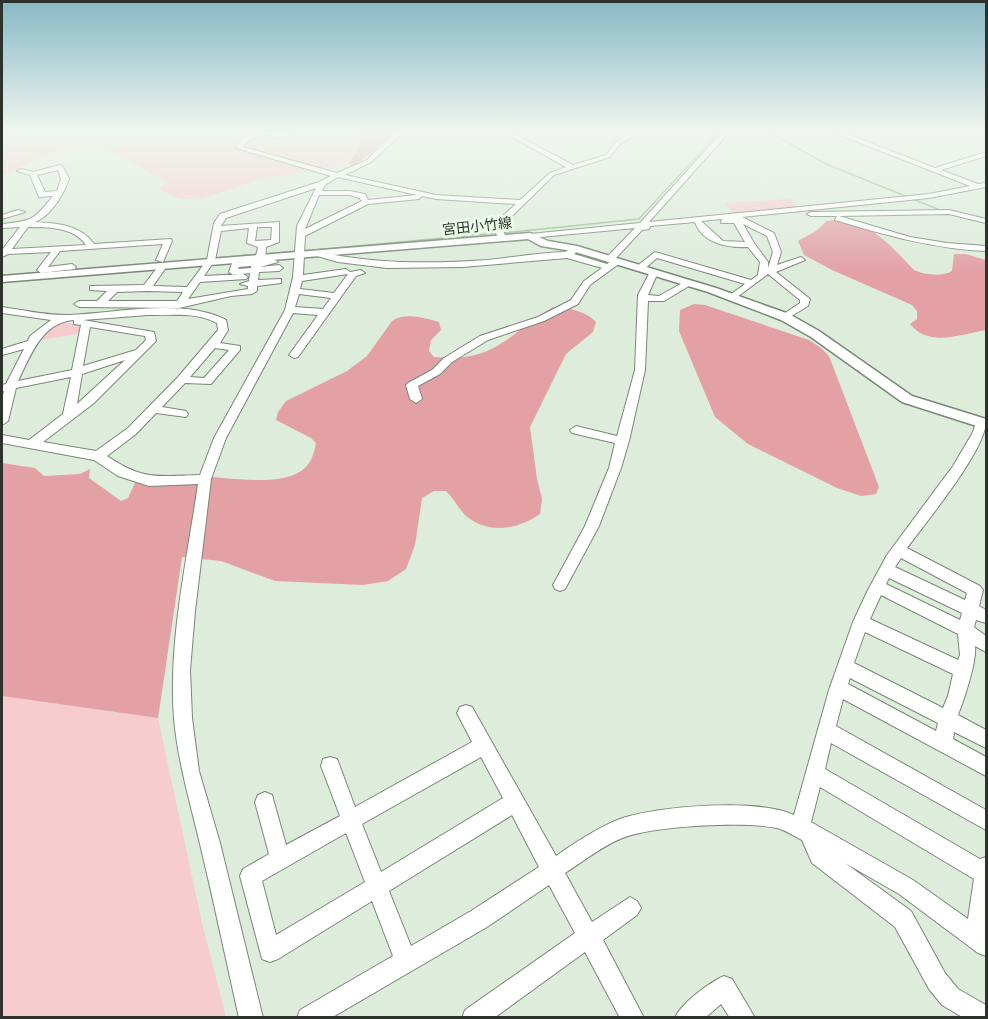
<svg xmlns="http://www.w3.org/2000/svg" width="988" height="1019" font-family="Ubuntu,'Noto Sans JP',sans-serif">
  <rect width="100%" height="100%" fill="#ddecdb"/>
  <path fill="#f7cccf" d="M2,130H362L359,148L344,164L255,181L203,198L180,199L159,189L166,182C139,166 100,139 66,148C45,154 22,167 2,176Z
    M790,199L798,206L733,213L724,203Z
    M57,322L81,324L82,333L36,341Z
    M2,696L158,718L202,923L226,1017L2,1018Z"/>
  <path fill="#e3a1a6" d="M362,130H396C376,145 375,156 351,165L348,163L359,149Z
    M846,218C875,227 894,249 914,270C925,275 942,277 952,271L954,254H966L986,260V330C961,334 929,348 910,324L917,319V311L912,305L832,270L804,255L798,241L816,231L827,221Z
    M694,304L705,305L809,340L821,348L829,356L879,487L876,494L861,496L837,488L748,444L715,417L679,331L680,310Z
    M553,307C566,307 588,312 596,322L593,332L566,354L530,427L537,479L542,499L540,514C517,530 486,535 464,514C458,507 453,498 446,491H434L422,498L415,545L406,569L388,581L363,585L275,581L221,561L182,557L158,718L2,696V463L35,468L44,476L80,474L90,469L89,478L121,501L128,498L136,481C154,479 173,476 191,476C221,475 281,490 305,468C312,461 314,453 316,443L311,438L276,420L278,412L286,401L347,371L367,356L392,321C405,312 425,318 439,322L441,330L431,340L429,351L434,357C496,363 506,335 553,307Z"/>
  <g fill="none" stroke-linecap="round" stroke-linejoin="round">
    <path stroke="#95be90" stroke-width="1.5" d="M765,130L826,164L940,210
      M503,233L639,219L721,130
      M303,251L498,233
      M264,254L298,251
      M214,258L259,254
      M2,276L208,259"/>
    <g stroke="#798777" stroke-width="2">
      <path id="minor" d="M293,130H304L276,139L272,135C261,135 249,136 243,147L337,173L367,160L394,133L406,130L371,162L345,175L436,195L520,200L550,173L566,167L499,130H507L573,165L606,155L616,142L635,130H643L620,144L610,157L554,175L505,223L502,229L507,239L506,241H500L494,229L498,220L516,204L436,199L422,196L419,199L368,204L305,236L303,275L346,269L350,272L361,270L365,273L356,276L298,357L294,358L289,355L318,315L293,313L226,438L211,479L195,611L190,670L192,718L199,771L220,843L263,1018H239C226,960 214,902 200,844C190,802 178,762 174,719C168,641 187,561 198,484L149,486L118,476L94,460L2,443V435L29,440L63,414L71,377L16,388L8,421L2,425V400L4,391H2V385L6,384L24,349L2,355V349L28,341L30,336L51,320L2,313V307C23,310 44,315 66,315C114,314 182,297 226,320L228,330L220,343L240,346V350L211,384L185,383L162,407L186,411L188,414L186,417L156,413L136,434L107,456C144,481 157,476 200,475L214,438L285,310L293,277L297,226L316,188L226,218L221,226L279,222V242L266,247L265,260L274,259L278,262L260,267L279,265L283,268L279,271L259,272L258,280L281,279V283L257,286V291L252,294L231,296L179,308L79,307L74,304L79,301H97L107,291L90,290V286L144,285L160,264L163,263L167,266L153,286L187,287L207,260L214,223L220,214L319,182L331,176L236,148C247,124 273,136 293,130ZM338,177L417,195L368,200L365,194L350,191H322L325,185ZM319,195H350L359,198L362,201L305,229ZM257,227H272L271,240L255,241ZM249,228L247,243L258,247C256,264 247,261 232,263L229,272L233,275L250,273L249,281L240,284L248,286V289L188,299L200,282L246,279L248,277L243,274L204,276L215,260L221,231ZM251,266V268L238,269L239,267ZM348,274L334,293L300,289L302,281ZM147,291L183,292L177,301H108L117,292ZM299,294L331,298L323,309L295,307ZM148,315C171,315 197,312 217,323L218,330L178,377L128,428L96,451L43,442L94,403L156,341L154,332L83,320ZM74,320V324L81,325L72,370L18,381C31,355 42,322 74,320ZM90,327L145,336L146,340L136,350L83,366ZM215,348L229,350L204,378L190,377ZM125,360L77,404L82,374Z
        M724,130H731L649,222L929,194L970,186L827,130H837L935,168L986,152V156L941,170L978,184L986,183V187L929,198L742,217L774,233L781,252L777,265L801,257L805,260L776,272L810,299L808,306L785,320L780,317L782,315L800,303V300L768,274L733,300L728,297L730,295L745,284L657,258L643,270H637V266L655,252L751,280L758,275L760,262L748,247C727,248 702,243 695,222L650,226L649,229L642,230L615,259H620V263L590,285L578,304L544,321L488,340L452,362L440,374L418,386L422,399L416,403L410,399L406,385L408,383L432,370L444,358L480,336L538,317L571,300L584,281L602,268L567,258L463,267L387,268L338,262L310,254L314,251C372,264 429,264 487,260C513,257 539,253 565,252L576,246L580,249L574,254L607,264L611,261H607V257L635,228L530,238L526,236L530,234L640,223ZM722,219L721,223H734L745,242L723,241L701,221ZM743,224L767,236L773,252L768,268V262L754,243Z
        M60,165L63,167L69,179C63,195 52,215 35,222C57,223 81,225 94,244L171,239L172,241L163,262L156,260L163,244L60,251L48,267L72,264L76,267L75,269L41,273L37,270L51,252L8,254L2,257V250L20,227L2,228V224C32,221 34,220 53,196L39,197L30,175L17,171L21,169L33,172ZM58,170L61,179L57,191L45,192L37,175ZM28,227C48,227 74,227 86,245L12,249Z
        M18,210L25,212L2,219V215Z
        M949,210L986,219V223L949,214L839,216L910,237L947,243L986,246V251C934,249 885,235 835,220L837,216H811L807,214L811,212Z
        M651,270L658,272L648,295L659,296L686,281L694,283L664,301H648L645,370L629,441L621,468L599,526L565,589L560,591L555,589L553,585L585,526L609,468L615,443L572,433L570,430L576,426L617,436L635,370L638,295Z
        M982,419L986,421C986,450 926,522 907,548L980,586L983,590L979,606L986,610V623L976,620L974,627L986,636V652L975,646C977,661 964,700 958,715L986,730V748L954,732L953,739L986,757V776L843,699L836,726L986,810V830L831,743L825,769L980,859L986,857V956L978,953L899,894L845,863L911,911L945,973L958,989L986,1005V1018H964L942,1005L929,989L895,927L812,863L802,840C794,836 785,830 777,828C744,821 656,826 625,837C603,845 584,861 565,873L592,922L630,897L637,901L641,908L637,915L603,940L644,1018H620L585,952L494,1018H462L465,1010L575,933L549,885L487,927L331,1018H297L300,1010L393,956L372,901L278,959L270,962L262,959L240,876L243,869L269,854L255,802L258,795L265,792L272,795L286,845L340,816L321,766L323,759L330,757L337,759L355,807L472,742L457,713L460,707L466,705L472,707L556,856C576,842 597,828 620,819C656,806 759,798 794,815L829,690L853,622L868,590L887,555L953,466L972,434L976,423ZM901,558L967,593L965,600L895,567ZM889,578L962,613L960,620L886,584ZM881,595L958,634L960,655L958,660L870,619ZM865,632L953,674L948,696L943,708L854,663ZM850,678L938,723L936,731L848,684ZM481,757L503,798L381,872L362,824ZM820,787L974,879L968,919L913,880L811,822ZM512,815L539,867L471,911L411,946L389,891ZM346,833L365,882L276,935L262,881Z
        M724,976L732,979L755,1018H730L721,1004L705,1018H675C680,1004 710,982 724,976Z"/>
    </g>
    <g stroke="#798777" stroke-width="3">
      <path id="major" d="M530,233L548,241L577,246L716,288L789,314L819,331L912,396L986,419V429L902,402L811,337L781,320L708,292L572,251L541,246L528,239L2,282V276Z"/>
    </g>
    <use href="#minor" fill="#fff" fill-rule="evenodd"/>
    <use href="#major" fill="#fff" fill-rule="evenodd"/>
  </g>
  <linearGradient id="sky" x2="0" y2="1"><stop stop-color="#87b8c5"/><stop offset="0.48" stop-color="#f0f6ef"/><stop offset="1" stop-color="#f0f6ef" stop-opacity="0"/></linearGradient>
  <rect width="988" height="273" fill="url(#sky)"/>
  <g text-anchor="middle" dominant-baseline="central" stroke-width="6" stroke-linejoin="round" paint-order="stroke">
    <g font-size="14" fill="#2d332c" stroke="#eafae8">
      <text transform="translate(477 226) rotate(-6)">宮田小竹線</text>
    </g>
  </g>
  <rect width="988" height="1019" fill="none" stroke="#2d332c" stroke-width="6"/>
</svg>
